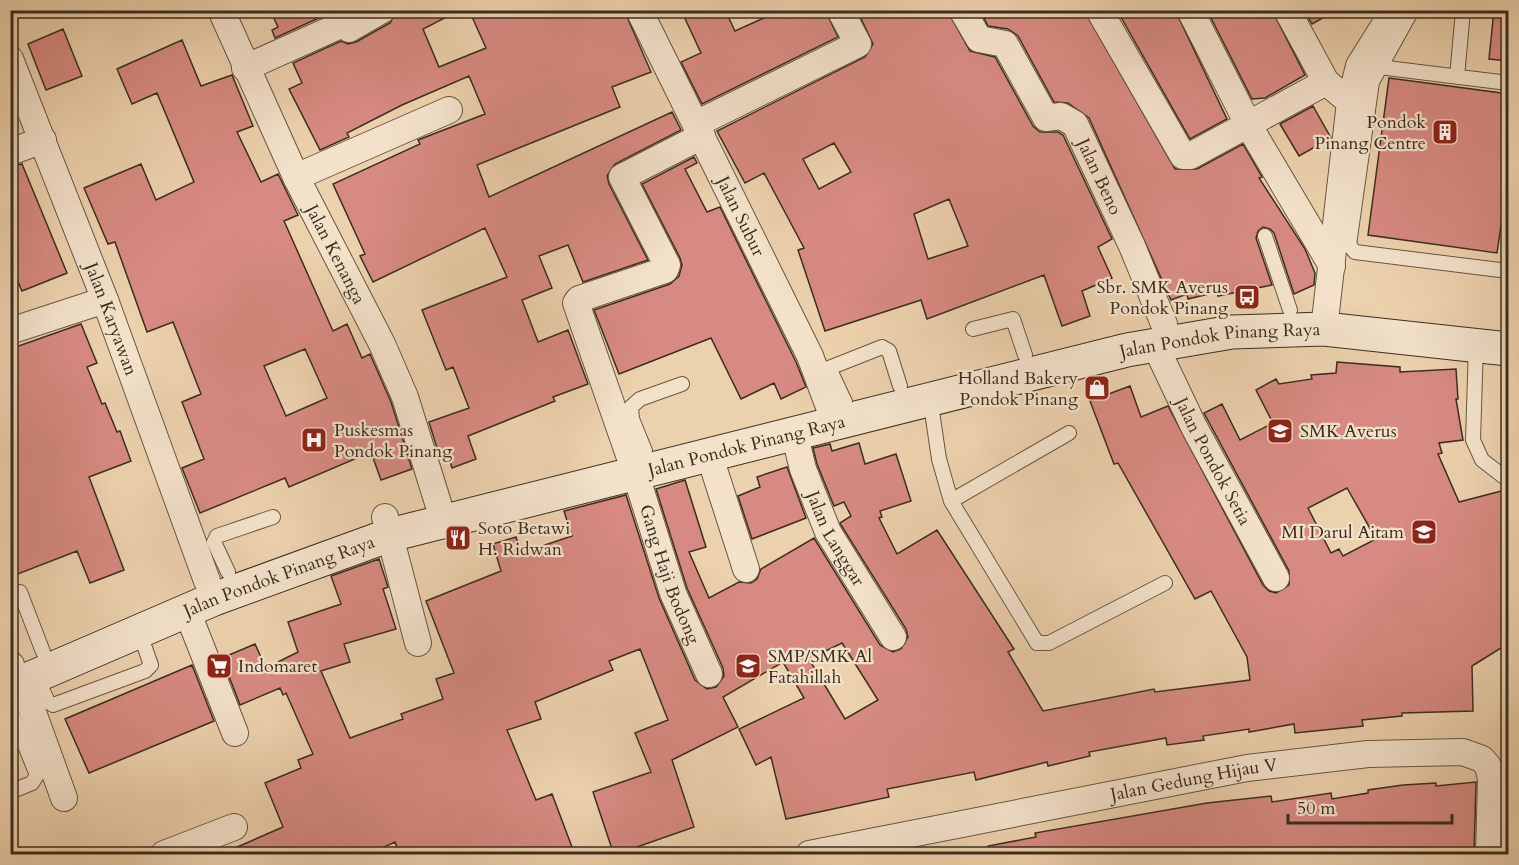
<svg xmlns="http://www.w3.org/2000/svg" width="1519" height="865" font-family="Cardo,serif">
  <rect width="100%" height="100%" fill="#ecd1ad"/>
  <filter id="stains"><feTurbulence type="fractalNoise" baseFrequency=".00333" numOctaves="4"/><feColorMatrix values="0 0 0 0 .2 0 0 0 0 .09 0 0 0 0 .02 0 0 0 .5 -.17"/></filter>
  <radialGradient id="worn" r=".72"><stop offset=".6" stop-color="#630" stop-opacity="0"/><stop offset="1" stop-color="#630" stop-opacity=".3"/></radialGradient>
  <path fill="#d78a81" stroke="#3b2e1f" stroke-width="1.5" fill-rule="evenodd" d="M270,10H336L275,38L272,30L278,27Z
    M397,10H460L423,29L439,67L486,48L469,10H624L651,72L612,87L620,107L477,165L489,197L672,112L681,130L615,164L607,176L609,184L648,260L583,282L568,245L539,256L552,288L522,300L538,342L568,330L588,384L553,397L555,401L468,436L476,459L452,468L448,455L440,458L429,422L469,408L453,367L446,370L422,310L507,277L485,228L373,282L360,256L365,254L333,184L420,144L418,140L485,114L469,76L402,105L347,133L349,137L320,150L289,89L302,83L293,63L341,41L348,44L356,42L390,23Z
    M681,10H725L735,31L766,17L763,10H825L838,37L702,104L681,62L701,53Z
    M857,10H947L970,51L995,57L1033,126L1040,132H1058L1063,135L1112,239L1098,247L1112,278L1082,291L1090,316L1062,326L1044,275L927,319L921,300L825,331L798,250L804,248L764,173L745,183L717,131L865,57L873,44ZM834,143L851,172L819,189L803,159ZM949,199L968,246L928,259L914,214Z
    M980,10H1084L1175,169H1197L1243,144L1262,177L1259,178L1305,249L1315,273L1314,285L1294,294L1274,233L1270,229L1263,227L1258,231L1256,238L1272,285L1218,296L1217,292L1188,299L1187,294L1171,300L1089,118L1068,103L1054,102L1018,36L1008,29L988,26Z
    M1117,10H1175L1227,119L1190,139Z
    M1207,10H1272L1305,75L1265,98L1252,99Z
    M1304,10H1337L1312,24Z
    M1494,10H1509V61L1489,59Z
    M63,29L82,76L46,90L28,44Z
    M182,40L201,86L232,75L253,126L237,132L261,182L278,174L298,215L284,221L333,331L347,324L362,358L370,354L391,402L412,469L381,480L371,452L289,487L285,478L200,513L182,468L204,459L182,402L201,394L173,322L147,332L115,242L108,244L84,188L141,164L156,200L194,182L157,93L132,104L117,69ZM305,349L327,398L286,416L264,366Z
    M1389,78L1509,94V170L1497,253L1368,235Z
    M1313,106L1331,138L1299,156L1280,124Z
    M694,157L697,163L685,169L707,212L720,207L796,362L806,387L781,399L774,383L741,399L711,338L619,374L598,320L594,310L670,284L679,276L682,265L680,258L642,184Z
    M22,164L67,273L22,291L10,263V167Z
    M81,324L97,363L87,367L102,404L105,403L117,432L120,431L131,461L89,477L124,570L90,583L77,551L10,577V349Z
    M1337,362L1400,367V372L1456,369L1458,399H1456L1463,440L1439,443L1442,453L1438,454L1459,502L1509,489V643L1472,666L1473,711L1402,713V716L1362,720L1363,726L1295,733L1294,724L1249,732V729L1203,736L1204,740L1167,745L1166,738L1089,752L1090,756L1048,766L1047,762L976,780L974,772L887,789L889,797L786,819L771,757L756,765L739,729L804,698L783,662L723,697L738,727L672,760L694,827L614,855L593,792L651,772L635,733L668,720L640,649L609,661L613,670L535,702L541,719L507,730L536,800L552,794L575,855H400L395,842L367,855H219L283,827L265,783L301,768L298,760L313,754L286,693L283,695L280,688L240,705L222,658L255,644L266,668L298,652L288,622L341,604L331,576L379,559L388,587L383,589L396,629L344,644L350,662L321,671L350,738L403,719L401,714L443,699L436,679L454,673L426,601L501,571L493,544L516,537L521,553L572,536L564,511L626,495L659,598L695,680L707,689L716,687L724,676L723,668L687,588L656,489L685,480L706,547L689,552L709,598L739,582L751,583L757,579L761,569L814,538L880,645L893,652L901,649L908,637L906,629L841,525L840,523L851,516L844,502L834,506L817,464L813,448L830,444L832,451L859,443L865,464L896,454L911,501L880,511L882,517L879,518L897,554L937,530L1014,649L1008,652L1043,711L1154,689L1155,692L1250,680L1247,657L1211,591L1195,599L1118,463L1114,464L1090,401L1130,386L1141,417L1168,406L1263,585L1269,591L1276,593L1289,585V571L1204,413L1222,404L1240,440L1273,423L1256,390L1276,379L1279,384L1312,379L1311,375L1336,373ZM1347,488L1376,539L1343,556L1339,549L1331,553L1308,508ZM842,643L878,700L845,719L809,659Z
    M787,467L806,518L752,539L738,496L760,487L757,477Z
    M192,665L214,721L89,773L65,719Z
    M1476,782L1474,855H1186L1182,851L1159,855H988V846L1036,837L1035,833L1207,803L1271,796L1272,802L1331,793L1332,799L1368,793V790L1403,785L1436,783V786Z"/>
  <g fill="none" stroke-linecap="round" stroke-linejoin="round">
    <g stroke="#675742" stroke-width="16">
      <path id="lane" d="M1412,10L1372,82L1349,245L1355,252L1508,271
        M1379,67L1508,83
        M1457,77L1463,10
        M1265,236L1290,310
        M973,329L1013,319L1025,355
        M1476,345L1473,440L1482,460L1508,480
        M930,398L939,459L951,501L1037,643H1049L1165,583
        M845,402L829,368L882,347L889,351L900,386
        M645,451L632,419L631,407L640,399L682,384
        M951,501L1069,433
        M228,572L214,542L217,536L273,517
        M20,592L43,652
        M36,676L48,702L53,705L145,671L151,665L139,631
        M10,709L37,775L32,783L10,792"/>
    </g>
    <g stroke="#675742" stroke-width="28">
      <g id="street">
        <path id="s1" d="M221,10L296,177L382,344L405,397L438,503"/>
        <path id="s2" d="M639,10L810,356L835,423"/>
        <path id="s3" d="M962,10L979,39L1005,44L1046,118L1061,116L1075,124L1132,246L1164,324"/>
        <path d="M1099,10L1183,156H1190L1326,82L1350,102"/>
        <path d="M1190,10L1249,126L1332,266"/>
        <path d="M1287,10L1326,82"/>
        <path id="s4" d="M10,59L105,300L207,581"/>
        <path d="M245,68L343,24L349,29L382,10"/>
        <path d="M696,124L858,44L840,10"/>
        <path d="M10,152L43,140"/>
        <path d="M296,177L449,110"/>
        <path d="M1324,329L1350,102L1359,66L1394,10"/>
        <path d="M10,331L105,300"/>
        <path id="s5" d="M1155,345L1194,427L1276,578"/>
        <path id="s6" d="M794,433L803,469L828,532L893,637"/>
        <path d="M709,454L746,569"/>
        <path d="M629,455L576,303L579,299L665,270L667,265L622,177L702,136"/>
        <path id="s7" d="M635,472L673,593L709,674"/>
        <path d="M385,517L418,643"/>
        <path d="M187,611L235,733"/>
        <path d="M10,665H11"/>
        <path d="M22,682L64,798"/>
        <path d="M164,854L234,827"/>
        <path id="s8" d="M809,854L1247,768L1368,754L1463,752L1482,759L1488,766L1491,779L1489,854"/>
      </g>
    </g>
    <g stroke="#3b2e1f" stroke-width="35">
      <g id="secondary">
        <path id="s9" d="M10,687L214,599L390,535L1127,350L1232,332L1324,329L1508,349"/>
      </g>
    </g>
    <use href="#lane" stroke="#f3e1ca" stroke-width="14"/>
    <use href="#street" stroke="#f3e1ca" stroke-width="26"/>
    <use href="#secondary" stroke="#f3e1ca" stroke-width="33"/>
  </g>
  <defs>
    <g id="building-square" transform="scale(1.35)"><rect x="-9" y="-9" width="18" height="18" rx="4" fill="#8f2418" stroke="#f3e1ca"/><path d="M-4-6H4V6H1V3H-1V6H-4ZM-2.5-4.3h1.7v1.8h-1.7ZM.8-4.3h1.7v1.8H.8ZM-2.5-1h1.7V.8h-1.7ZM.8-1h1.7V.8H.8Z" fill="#fff"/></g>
    <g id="bus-square" transform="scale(1.35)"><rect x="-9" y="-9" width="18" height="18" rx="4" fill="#8f2418" stroke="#f3e1ca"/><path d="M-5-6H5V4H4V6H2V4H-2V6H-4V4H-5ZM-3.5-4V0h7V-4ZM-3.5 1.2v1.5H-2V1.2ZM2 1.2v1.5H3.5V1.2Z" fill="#fff"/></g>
    <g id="shop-square" transform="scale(1.35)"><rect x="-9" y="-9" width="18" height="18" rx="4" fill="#8f2418" stroke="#f3e1ca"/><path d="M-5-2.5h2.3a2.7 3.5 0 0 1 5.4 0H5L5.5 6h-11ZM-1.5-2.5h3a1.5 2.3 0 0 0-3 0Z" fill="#fff"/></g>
    <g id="school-square" transform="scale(1.35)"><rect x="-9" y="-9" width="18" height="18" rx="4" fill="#8f2418" stroke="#f3e1ca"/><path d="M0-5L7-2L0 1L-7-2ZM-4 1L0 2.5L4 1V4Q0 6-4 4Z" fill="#fff"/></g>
    <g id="hospital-square" transform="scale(1.35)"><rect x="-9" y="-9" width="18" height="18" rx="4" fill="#8f2418" stroke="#f3e1ca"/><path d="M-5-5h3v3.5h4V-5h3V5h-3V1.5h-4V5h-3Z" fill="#fff"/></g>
    <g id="restaurant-square" transform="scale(1.35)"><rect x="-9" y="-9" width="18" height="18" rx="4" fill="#8f2418" stroke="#f3e1ca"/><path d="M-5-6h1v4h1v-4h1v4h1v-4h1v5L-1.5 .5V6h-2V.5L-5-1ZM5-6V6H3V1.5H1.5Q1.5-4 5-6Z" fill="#fff"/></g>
    <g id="supermarket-square" transform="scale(1.35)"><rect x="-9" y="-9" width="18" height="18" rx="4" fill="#8f2418" stroke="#f3e1ca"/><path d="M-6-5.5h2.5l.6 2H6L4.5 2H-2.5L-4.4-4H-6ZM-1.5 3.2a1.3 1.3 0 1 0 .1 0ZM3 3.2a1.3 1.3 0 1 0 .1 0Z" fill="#fff"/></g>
  </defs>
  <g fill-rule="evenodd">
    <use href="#building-square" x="1445" y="132"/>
    <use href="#bus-square" x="1247" y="297"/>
    <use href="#shop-square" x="1097" y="388"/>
    <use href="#school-square" x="1280" y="431"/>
    <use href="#hospital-square" x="314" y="440"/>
    <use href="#school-square" x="1424" y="532"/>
    <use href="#restaurant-square" x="458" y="538"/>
    <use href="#supermarket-square" x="219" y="666"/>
    <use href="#school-square" x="748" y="666"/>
  </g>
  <g text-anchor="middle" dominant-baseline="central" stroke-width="4.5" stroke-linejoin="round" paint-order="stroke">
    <g font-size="18" fill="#3b2e1f" stroke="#f3e1ca" text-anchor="start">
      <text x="1426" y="122" text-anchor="end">Pondok<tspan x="1426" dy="21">Pinang Centre</tspan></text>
      <text x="1228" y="287" text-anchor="end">Sbr. SMK Averus<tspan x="1228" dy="21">Pondok Pinang</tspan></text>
      <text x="1078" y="378" text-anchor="end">Holland Bakery<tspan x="1078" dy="21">Pondok Pinang</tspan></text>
      <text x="334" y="430">Puskesmas<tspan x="334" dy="21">Pondok Pinang</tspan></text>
      <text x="1300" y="431">SMK Averus</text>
      <text x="478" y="528">Soto Betawi<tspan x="478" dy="21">H. Ridwan</tspan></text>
      <text x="1404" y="532" text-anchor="end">MI Darul Aitam</text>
      <text x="768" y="656">SMP/SMK Al<tspan x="768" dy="21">Fatahillah</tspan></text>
      <text x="238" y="666">Indomaret</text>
    </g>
    <g font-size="18" fill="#3b2e1f" stroke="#f3e1ca">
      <text stroke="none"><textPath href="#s3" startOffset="234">Jalan Beno</textPath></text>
      <text stroke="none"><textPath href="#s2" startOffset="230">Jalan Subur</textPath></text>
      <text stroke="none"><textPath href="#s1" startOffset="270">Jalan Kenanga</textPath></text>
      <text stroke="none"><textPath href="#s4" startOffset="279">Jalan Karyawan</textPath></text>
      <text stroke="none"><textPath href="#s9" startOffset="1263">Jalan Pondok Pinang Raya</textPath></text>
      <text stroke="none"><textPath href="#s9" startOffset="777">Jalan Pondok Pinang Raya</textPath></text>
      <text stroke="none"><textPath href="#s5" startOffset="130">Jalan Pondok Setia</textPath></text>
      <text stroke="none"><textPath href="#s6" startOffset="114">Jalan Langgar</textPath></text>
      <text stroke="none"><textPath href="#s7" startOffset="108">Gang Haji Bodong</textPath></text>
      <text stroke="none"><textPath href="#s9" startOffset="291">Jalan Pondok Pinang Raya</textPath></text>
      <text stroke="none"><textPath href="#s8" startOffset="392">Jalan Gedung Hijau V</textPath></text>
    </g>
  </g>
  <rect width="1519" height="865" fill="none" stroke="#ecd1ad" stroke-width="36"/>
  <rect x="12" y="12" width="1495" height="841" fill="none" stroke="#3b2e1f" stroke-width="3"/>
  <rect x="18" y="18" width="1483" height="829" fill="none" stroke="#3b2e1f" stroke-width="1.5"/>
  <path d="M1288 814v9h164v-9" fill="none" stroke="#3b2e1f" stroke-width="3"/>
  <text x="1297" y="814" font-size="18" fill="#3b2e1f" stroke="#f3e1ca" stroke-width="4.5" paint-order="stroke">50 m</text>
  <rect width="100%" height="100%" filter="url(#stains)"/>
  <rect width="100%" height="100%" fill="url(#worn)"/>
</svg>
